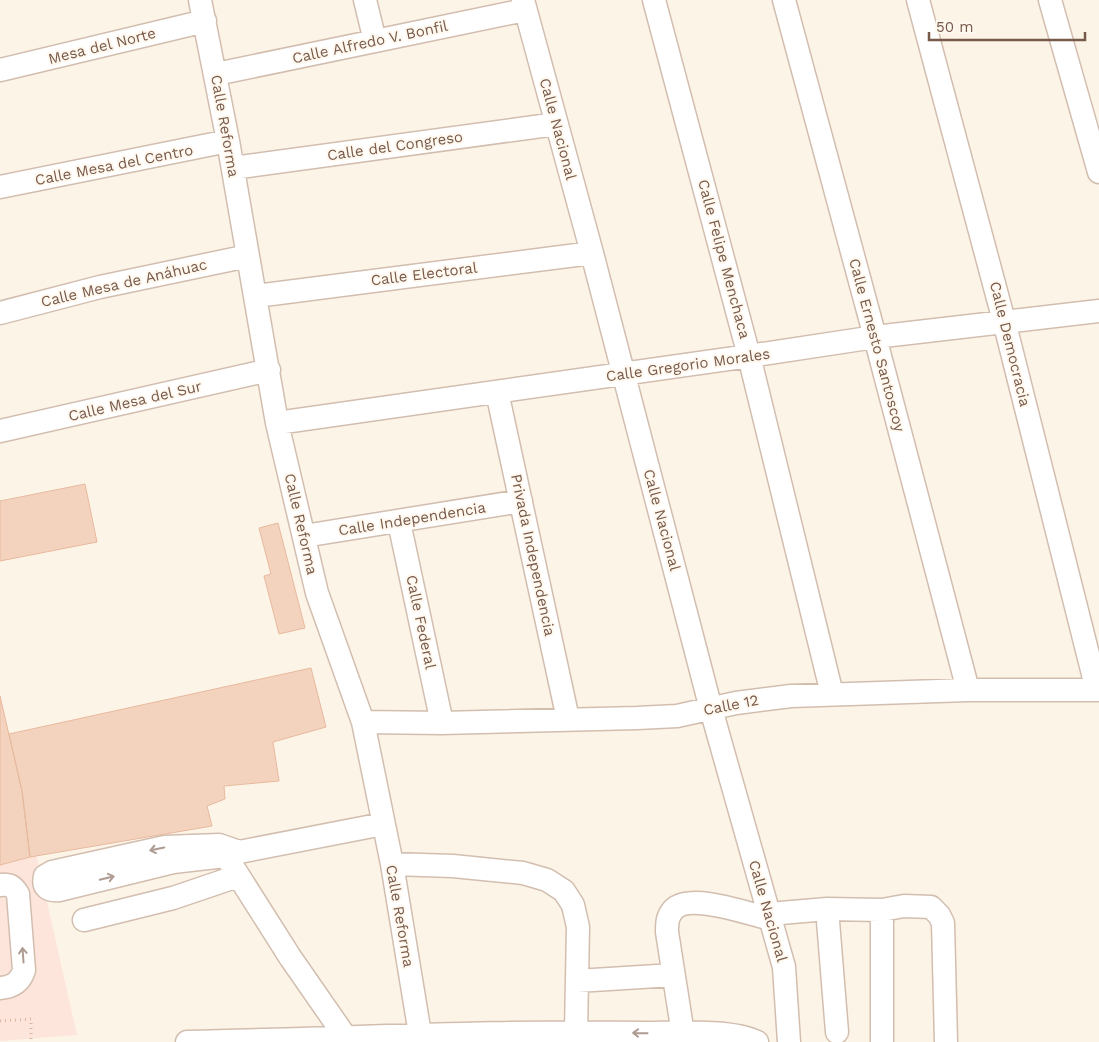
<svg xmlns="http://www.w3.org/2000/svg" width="1099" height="1042" font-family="'Work Sans',sans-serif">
  <rect width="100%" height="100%" fill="#fdf4e8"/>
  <path fill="#fee5db" d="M0,696L22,791L77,1035L0,1041Z"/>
  <path fill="#f4d3be" stroke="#e7b99e" d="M85,484L97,542L0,561V501Z
    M278,523L305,628L279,634L264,576L271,574L259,528Z
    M311,668L326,727L273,742L279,781L224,786L225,799L207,806L212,826L30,857L22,791L9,734Z
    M0,696L22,791L30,857L0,865Z"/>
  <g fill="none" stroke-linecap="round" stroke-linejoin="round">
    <g stroke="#d2beaf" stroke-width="25">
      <path id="minor" d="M200,0L228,141L277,423L317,593L363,722L392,864L420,1034L423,1042
        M365,0L375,41
        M523,0L592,253L711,709L784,967L789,1042
        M654,0L749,356L832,694
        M784,0L875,337L968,690
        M918,0L1004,321L1097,690
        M1050,0L1099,172
        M0,70L205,21
        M216,74L525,10
        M233,168L556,124
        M0,187L228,141
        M256,296L592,253
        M0,313L100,287L248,256
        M497,392L568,719
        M277,423L749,356L875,337L1099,311
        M0,431L269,370
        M399,522L442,723
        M304,536L521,501
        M363,722L442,723L637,718L677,716L736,703L791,696L968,690H1099
        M219,845L290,957L349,1042
        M239,852L219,845L165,847L52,872L45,876C42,888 49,891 59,890L173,862L225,856L239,852L383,824
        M392,864L453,866L523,873L547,880L564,891L573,905L578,927L576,1032
        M0,885C10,884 13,886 18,894L24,970C20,983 12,987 0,988
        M827,909L837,1032
        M882,910V1042
        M769,914L827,909L882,910L904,906L931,907L939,915L943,923L946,1042
        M84,920L173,898L238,876
        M577,981L673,975
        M683,1034L667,932C667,924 667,917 673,910C689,892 750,914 770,919
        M187,1042C340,1039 492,1030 645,1033C674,1033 733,1029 757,1042"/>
    </g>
    <path stroke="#d9b6a1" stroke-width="3" stroke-dasharray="1 4" stroke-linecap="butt" d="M0,1021L31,1019V1042"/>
    <use href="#minor" stroke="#fff" stroke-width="22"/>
  </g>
  <defs><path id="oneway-shaft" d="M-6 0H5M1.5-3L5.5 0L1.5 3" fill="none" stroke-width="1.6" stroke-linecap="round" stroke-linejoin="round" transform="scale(1.25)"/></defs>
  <g stroke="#ae9c92">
    <use href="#oneway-shaft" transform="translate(157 849) rotate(168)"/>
    <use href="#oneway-shaft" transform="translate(107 878) rotate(-14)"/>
    <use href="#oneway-shaft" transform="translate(23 955) rotate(-94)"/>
    <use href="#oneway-shaft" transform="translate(640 1033) rotate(-179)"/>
  </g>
  <g text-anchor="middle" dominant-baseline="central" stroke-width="4" stroke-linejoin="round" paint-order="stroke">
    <g font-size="15" fill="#785a4a" stroke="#fff8ef">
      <text transform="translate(370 42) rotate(-12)">Calle Alfredo V. Bonfil</text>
      <text transform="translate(102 46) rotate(-14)">Mesa del Norte</text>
      <text transform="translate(225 126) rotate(80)">Calle Reforma</text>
      <text transform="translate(558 129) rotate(75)">Calle Nacional</text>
      <text transform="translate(395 146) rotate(-8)">Calle del Congreso</text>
      <text transform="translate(114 165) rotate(-11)">Calle Mesa del Centro</text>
      <text transform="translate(724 259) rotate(75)">Calle Felipe Menchaca</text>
      <text transform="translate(424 274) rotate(-7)">Calle Electoral</text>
      <text transform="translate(124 283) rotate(-13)">Calle Mesa de Anáhuac</text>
      <text transform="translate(1010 344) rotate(76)">Calle Democracia</text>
      <text transform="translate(877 345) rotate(75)">Calle Ernesto Santoscoy</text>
      <text transform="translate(688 365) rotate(-8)">Calle Gregorio Morales</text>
      <text transform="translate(135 401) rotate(-13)">Calle Mesa del Sur</text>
      <text transform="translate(412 519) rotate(-9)">Calle Independencia</text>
      <text transform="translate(662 520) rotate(75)">Calle Nacional</text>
      <text transform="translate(301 524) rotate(77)">Calle Reforma</text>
      <text transform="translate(533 555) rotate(78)">Privada Independencia</text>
      <text transform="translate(421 622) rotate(78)">Calle Federal</text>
      <text transform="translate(731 705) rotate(-11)">Calle 12</text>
      <text transform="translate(768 911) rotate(74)">Calle Nacional</text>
      <text transform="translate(400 916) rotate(80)">Calle Reforma</text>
    </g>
  </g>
  <path d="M929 32v8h156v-8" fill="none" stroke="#785a4a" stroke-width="2.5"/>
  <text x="936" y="32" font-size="15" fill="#785a4a" stroke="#fff8ef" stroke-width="4" paint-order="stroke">50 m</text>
</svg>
